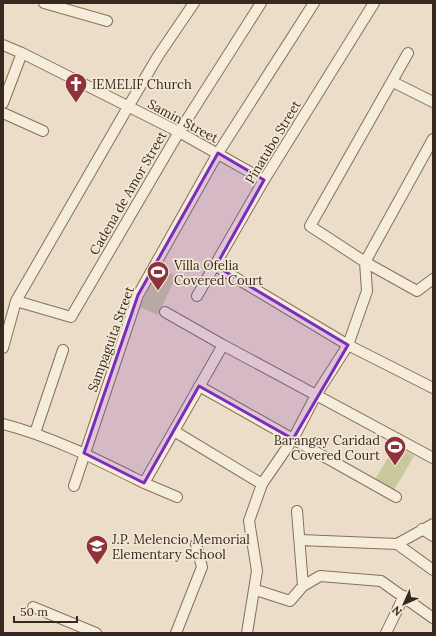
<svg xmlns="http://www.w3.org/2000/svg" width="436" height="636" font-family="Lora,serif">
  <rect width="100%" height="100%" fill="#ebddc7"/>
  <path fill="#c7c89c" d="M158,268L176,276L158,315L140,307Z
    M396,445L414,456L394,490L375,479Z"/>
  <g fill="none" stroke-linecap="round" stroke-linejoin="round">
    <g stroke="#85705e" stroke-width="12">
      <path id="minor" d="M44,3L107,21
        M3,45L22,53L179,132L264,180
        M408,53L310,226L365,262L417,291L433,279
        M393,82L433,102
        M3,103L22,53
        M3,113L43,131
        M216,266L348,345L433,388
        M197,296L264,180L374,3
        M16,301L71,317L179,132L261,3
        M165,312L223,345L433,458
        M3,348L16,301L128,107L158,56L194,3
        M199,386L396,497
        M3,424C53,437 98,460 144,483L223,345
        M174,431L262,484
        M35,433L63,350
        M144,483L177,497
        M74,486L138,295L218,153L314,3
        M297,511L303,586
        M422,529L433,536
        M300,540L397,544L433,570
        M397,544L433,524
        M256,590L290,601L303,586L320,576L381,581L433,618
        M33,607L96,633
        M176,633L202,567L196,544
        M247,633L257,571L249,521L262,484L293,439L316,395L348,345L367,291L365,262L433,139
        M386,633L404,596"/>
    </g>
    <use href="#minor" stroke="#f6ecda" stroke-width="10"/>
  </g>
  <path fill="#7b2cbf" fill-opacity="0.2" stroke="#7b2cbf" stroke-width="3" stroke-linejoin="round" d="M218,153L264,180L216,266L348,345L293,439L199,386L144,483L84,453L138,295Z"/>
  <defs>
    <g id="church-pin" transform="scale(1.15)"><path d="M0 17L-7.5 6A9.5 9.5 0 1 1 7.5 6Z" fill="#8f333b" stroke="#f3e8d6"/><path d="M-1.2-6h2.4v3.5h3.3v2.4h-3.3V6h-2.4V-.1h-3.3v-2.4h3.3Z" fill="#fff"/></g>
    <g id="stadium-pin" transform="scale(1.15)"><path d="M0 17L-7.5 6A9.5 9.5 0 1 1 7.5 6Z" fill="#8f333b" stroke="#f3e8d6"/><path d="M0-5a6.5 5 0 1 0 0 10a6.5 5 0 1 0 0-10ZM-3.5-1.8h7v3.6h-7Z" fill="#fff"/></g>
    <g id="school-pin" transform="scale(1.15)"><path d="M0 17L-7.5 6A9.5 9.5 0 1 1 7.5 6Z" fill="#8f333b" stroke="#f3e8d6"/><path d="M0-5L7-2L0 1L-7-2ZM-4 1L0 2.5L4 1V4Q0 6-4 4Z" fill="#fff"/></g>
  </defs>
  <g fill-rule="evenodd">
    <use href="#church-pin" x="76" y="84"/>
    <use href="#stadium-pin" x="158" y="272"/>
    <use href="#stadium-pin" x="395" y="447"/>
    <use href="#school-pin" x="97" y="546"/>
  </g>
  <g text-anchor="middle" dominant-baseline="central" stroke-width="3.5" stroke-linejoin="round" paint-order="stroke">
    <g font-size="13" fill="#372920" stroke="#f3e8d6" text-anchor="start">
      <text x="92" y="84">IEMELIF Church</text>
      <text x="174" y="265">Villa Ofelia<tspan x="174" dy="15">Covered Court</tspan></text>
      <text x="380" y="440" text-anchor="end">Barangay Caridad<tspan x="380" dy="15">Covered Court</tspan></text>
      <text x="112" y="539">J.P. Melencio Memorial<tspan x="112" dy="15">Elementary School</tspan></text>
    </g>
    <g font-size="13" fill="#372920" stroke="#f3e8d6">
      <text transform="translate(183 121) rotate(28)">Samin Street</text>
      <text transform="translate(273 142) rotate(-59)">Pinatubo Street</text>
      <text transform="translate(128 193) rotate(-60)">Cadena de Amor Street</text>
      <text transform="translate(111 339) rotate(-70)">Sampaguita Street</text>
    </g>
  </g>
  <rect width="436" height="636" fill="none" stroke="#372920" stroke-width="8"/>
  <g transform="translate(404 604) rotate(225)" stroke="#f3e8d6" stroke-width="3" paint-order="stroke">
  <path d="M0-3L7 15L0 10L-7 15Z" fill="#372920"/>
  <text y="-6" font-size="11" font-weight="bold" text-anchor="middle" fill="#372920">N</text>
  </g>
  <path d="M14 616v6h63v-6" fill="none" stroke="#372920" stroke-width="2"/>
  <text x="20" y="616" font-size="12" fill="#372920" stroke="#f3e8d6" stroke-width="3" paint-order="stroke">50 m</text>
</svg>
